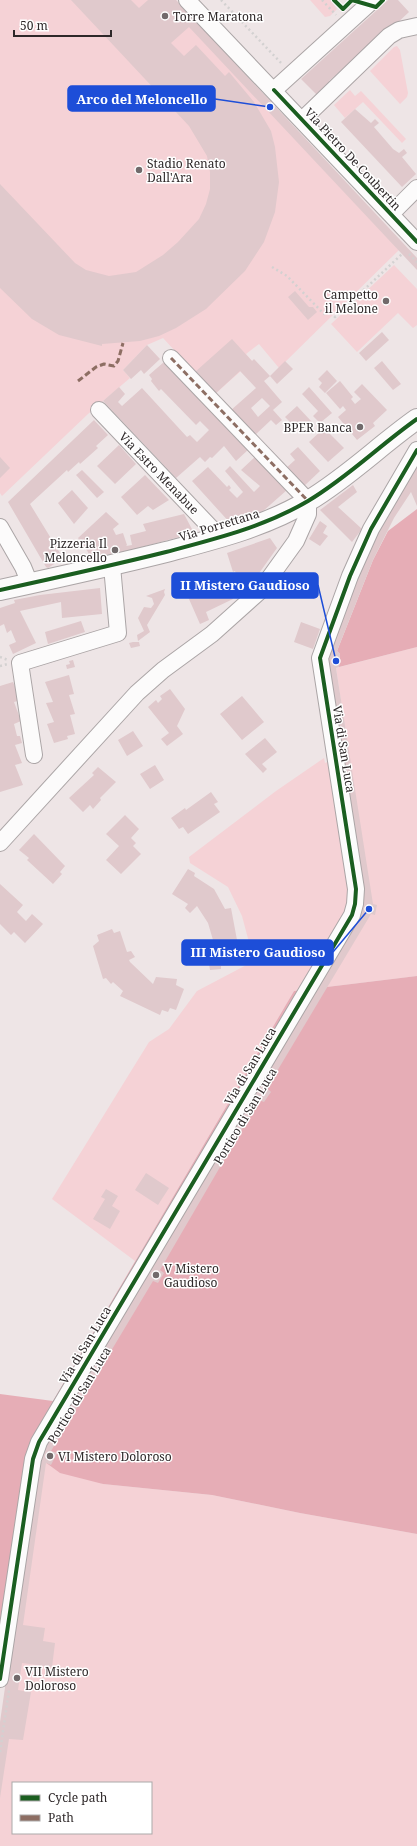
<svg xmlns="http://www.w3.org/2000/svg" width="417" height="1846" font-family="'Noto Serif',serif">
  <rect width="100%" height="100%" fill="#eee5e6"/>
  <path fill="#f5d2d6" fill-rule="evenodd" d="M0,0H176L399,250L279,368L259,344L246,354L252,361L215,394L163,338L147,345L123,370L130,378L88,414L2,496L0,493Z
    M310,0H330L337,9L330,16L325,17Z
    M397,46L400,50L408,93L407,97L400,104L370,71L394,47Z
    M350,90L355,96L361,91L406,139L402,143L363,102L345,118L334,105Z
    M394,265L417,289V325L413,328L398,313L357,352L331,324Z
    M417,647V976L294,991L135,1261L52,1199L149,1042L169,1029L197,991L254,961L242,916L228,887L190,863L189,857L276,791L324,758L325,763L349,753L336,668Z
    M30,1451L103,1484L212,1495L300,1513L417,1534V1846H0V1755ZM13,1783H151V1833H13Z"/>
  <path fill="#e6adb6" d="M417,509V647L339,667L340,654L337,651L373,560L388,531Z
    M417,976V1534L300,1513L212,1495L103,1484L60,1473L30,1451L0,1660V1394L53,1401L294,991Z"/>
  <path fill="#e0c9cc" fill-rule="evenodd" d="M71,0H131L139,8L148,0H176L417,258V270L189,27L171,43L184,56L196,45L225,76L229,72L254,102L271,131L275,147L279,182L275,212L264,242L245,271L206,309L176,328L159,336L140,341L102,344V346L59,335L32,319L0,288V184L75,263L86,270L109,276L136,272L163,255L178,242L199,219L206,204L210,189V172L207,156L189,126Z
    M388,0H398L409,12L393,27L391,25L329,81L331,83L317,95L301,79Z
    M355,109L371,123L375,119L379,123L374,127L393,149L399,153L404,149L407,153L402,157L416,174L402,187L341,122Z
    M295,291L309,307H313L317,312L308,320L288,297Z
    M382,332L389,340L366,361L359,353Z
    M232,339L252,361L254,359L270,376L264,381L282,402L273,410L282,420L276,425L271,420L253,437L230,411L256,388L240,371L215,394L195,372ZM262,398L270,406L258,417L251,408Z
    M147,345L160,359L144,374L141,370L131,379L123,370Z
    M285,361L293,369L277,384L270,376Z
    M382,361L401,384L393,390L374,368Z
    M164,362L208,409L211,406L249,449L236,461L224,446L212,458L210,457L205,462L200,457L176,478L103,401L119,387L125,394L118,402L122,406L142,388L187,437L190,435L197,442L209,430L200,421L196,425L161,389L159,391L151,381L152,379L149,375Z
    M327,370L337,381L325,393L319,387L322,383L318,379Z
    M340,381L353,397L351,399L355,404L361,399L354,392L362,384L387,410L373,423L375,426L357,440L338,417L346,410L343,406L340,409L326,393Z
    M309,387L332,413L320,423L313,416L318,411L302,394Z
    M297,406L312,422L301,433L285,417Z
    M94,420L108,435L96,446L98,448L80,464L79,462L68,472L67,470L30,504L63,558L48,568L46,567L8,502Z
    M324,428L344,448L328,462L309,442Z
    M119,445L136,464L115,484L97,466Z
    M298,447L320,471L302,488L285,469L295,460L290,454Z
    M256,456L287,490L262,512L231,524L192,481L208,467L227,487L229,485L231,488L229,490L237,498L243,492L225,471L230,466L254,492L260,486L241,470Z
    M0,457L10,468L0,478Z
    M417,467V506L411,492L394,518L373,560L337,651L340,654L339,667L336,668L373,904L377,905L375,915L371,914L267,1088L271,1092L264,1102L259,1100L160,1270L164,1273L158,1283L153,1281L51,1451L57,1453L51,1465L46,1463L23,1625L45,1628L43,1641L55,1643L52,1667L22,1663L18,1690L31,1692L23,1740L9,1739L0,1798V1722L38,1460L42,1448L359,915L364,900L326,670L327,655L377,528Z
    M82,470L104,492L97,498L76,475Z
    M145,475L169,500L153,510L148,506L137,515L121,497Z
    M353,485L357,492L338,507L362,529L352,542L320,510Z
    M72,490L88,508L74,524L58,503Z
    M106,512L119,524L113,529L116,535L123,533L127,545L126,546L132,545L130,535L146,531L143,524L184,514L194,533L127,551L89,558L88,552L78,538Z
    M320,521L327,526L323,533L328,536L320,546L309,539Z
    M270,538L277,548L247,590L240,585L235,571L233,572L227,553Z
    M221,573L233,599L206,612L209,620L200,624L185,590Z
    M100,588L102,614L62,618L61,602L20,611L36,643L13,654L9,645L16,642L11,630L7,633L4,624L0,626V608L15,603L14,600L40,595Z
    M165,589L164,592L165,595L147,625L150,632L138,641L137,635L144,631L138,618L144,607L151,608L154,604L152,598L146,596Z
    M81,621L85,632L48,644L45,632Z
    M301,622L320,629L313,649L294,642Z
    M133,642H139L140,646L131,648L129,643Z
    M73,660L75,667L67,669L66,665L70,664L69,661Z
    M69,675L74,694L69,695L75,714L70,715L75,734L67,736L68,739L54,743L47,724L54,722L46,703L53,702L45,682Z
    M13,682L21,700L14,702L21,721L14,724L17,736H20L22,743L15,745L22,763L15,765L23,785L0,792V686Z
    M170,689L185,709L177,726L183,734L167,746L161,739L169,733L148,707L156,700L158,703L162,699L160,696Z
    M242,696L264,722L242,740L220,714Z
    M133,731L143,746L127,756L118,740Z
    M265,738L277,752L262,764L267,769L263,773L245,754Z
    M155,765L164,780L150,789L140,774Z
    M98,767L116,782L100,798L101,800L93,809L90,805L83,812L69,798L94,775L92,773Z
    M211,792L218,802L214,804L220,812L188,834L183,827L179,829L171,818L185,808L186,810Z
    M125,815L139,829L131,838L136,843L133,846L141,854L121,874L106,860L119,846L106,834Z
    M34,834L65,866L60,872L62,874L53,884L27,860L29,858L19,850Z
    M188,869L195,873L194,876L214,889L225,909L231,908L240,956L235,957L236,965L221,966V969L210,970L209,964H206L205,948H203V942L213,940L208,923L197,906L190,913L185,908L188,904L172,894Z
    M0,884L23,905L17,912L26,921L32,914L43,924L25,943L14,932L11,935L0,924Z
    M112,929L114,933L120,931L127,952L131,951L135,957L129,960L130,962L153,984L156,977L177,979L176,985L184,989L176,1010L170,1008L168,1012L162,1010L160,1015L120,996L123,991L113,982L111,984L106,978L103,979L93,946L99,941L97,935Z
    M146,1173L169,1188L158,1205L135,1190Z
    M106,1189L118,1196L112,1206L120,1211L110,1229L93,1219L105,1199L101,1197Z"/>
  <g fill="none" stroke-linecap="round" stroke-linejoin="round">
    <g stroke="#aba5a6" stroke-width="18">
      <path id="minor" d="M187,0L417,242
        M274,90L373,0
        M302,120L389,36L399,30L417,26
        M391,214L417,188
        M99,410L212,529L214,539
        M0,527L23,567L30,584
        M34,755L20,663L118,633L112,566
        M0,843L137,693L163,670L212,634L260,591L296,541L308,514V501L171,358
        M0,1679L33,1459L39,1442L352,915L355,904L356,889L320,658L350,576L371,529L417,450"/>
    </g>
    <g stroke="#aba5a6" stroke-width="22">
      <path id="major" d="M0,590C55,578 110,566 166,552C215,539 264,527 308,501C347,478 380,445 417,419"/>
    </g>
    <path stroke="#d3d1d1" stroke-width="2.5" stroke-dasharray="2 3" stroke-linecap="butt" d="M221,0L283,65
      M322,0L336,15
      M409,254L417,262
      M272,267L287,276L324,314L328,310L335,317L402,254
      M0,657L8,660
      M0,666L8,664
      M0,1752L9,1690"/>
    <use href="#minor" stroke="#fcfbfb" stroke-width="16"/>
    <use href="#major" stroke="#fcfbfb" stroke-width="20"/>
    <path stroke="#8d6e63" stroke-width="3" stroke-dasharray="6 3" stroke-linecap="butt" d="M171,358L308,501
      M78,381L96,367L104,364L114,366L118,361L123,343"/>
    <g stroke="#fff" stroke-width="6">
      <path id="cycleway" d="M334,0L343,9L352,0L376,7L383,0
        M274,90L417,242
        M0,590C55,578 110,566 166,552C215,539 264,527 308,501C347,478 380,445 417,419
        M0,1679L33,1459L39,1442L352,915L355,904L356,889L320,658L350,576L371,529L417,450"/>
    </g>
    <use href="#cycleway" stroke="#1b5e20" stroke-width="4"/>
  </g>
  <g fill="#716a6b" stroke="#fff" stroke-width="1.5">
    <circle cx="165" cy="16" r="4"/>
    <circle cx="139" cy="170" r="4"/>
    <circle cx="386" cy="301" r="4"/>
    <circle cx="360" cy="427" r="4"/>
    <circle cx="115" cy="550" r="4"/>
    <circle cx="156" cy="1275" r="4"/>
    <circle cx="50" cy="1456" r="4"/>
    <circle cx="17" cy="1678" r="4"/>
  </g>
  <g text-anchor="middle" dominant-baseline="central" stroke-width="3" stroke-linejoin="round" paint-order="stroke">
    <g font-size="12" fill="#2e2829" stroke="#fff" text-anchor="start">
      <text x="173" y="16">Torre Maratona</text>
      <text x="147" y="163">Stadio Renato<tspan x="147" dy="14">Dall'Ara</tspan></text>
      <text x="378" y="294" text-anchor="end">Campetto<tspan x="378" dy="14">il Melone</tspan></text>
      <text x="352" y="427" text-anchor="end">BPER Banca</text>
      <text x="107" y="543" text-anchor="end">Pizzeria Il<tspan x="107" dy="14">Meloncello</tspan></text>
      <text x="164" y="1268">V Mistero<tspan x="164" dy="14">Gaudioso</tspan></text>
      <text x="58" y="1456">VI Mistero Doloroso</text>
      <text x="25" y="1671">VII Mistero<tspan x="25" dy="14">Doloroso</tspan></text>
    </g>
    <g font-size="12" fill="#2e2829" stroke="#fff">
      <text transform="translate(353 159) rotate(47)">Via Pietro De Coubertin</text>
      <text transform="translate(159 473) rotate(46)">Via Estro Menabue</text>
      <text transform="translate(219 525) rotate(-17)">Via Porrettana</text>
      <text transform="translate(344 749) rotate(81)">Via di San Luca</text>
      <text transform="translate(250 1066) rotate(-59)">Via di San Luca</text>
      <text transform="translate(245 1116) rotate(-59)">Portico di San Luca</text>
      <text transform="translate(85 1345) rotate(-59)">Via di San Luca</text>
      <text transform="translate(79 1395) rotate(-59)">Portico di San Luca</text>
    </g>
  </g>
  <path fill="none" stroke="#1d4ed8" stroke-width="1.5" d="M270 107L215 99M336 661L318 585M369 909L333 952"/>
  <g fill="#1d4ed8" stroke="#fff" stroke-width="1.5">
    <circle cx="270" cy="107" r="4"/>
    <circle cx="336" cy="661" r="4"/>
    <circle cx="369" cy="909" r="4"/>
  </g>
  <g fill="#1d4ed8" stroke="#1d4ed8" stroke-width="1.5">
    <rect x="68" y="86" width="147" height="25" rx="4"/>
    <rect x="172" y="573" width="146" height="25" rx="4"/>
    <rect x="182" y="940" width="151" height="25" rx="4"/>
  </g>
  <g font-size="13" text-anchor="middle" font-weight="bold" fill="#fff">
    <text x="142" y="104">Arco del Meloncello</text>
    <text x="245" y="590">II Mistero Gaudioso</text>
    <text x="258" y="957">III Mistero Gaudioso</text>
  </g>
  <rect x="12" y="1782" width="140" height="52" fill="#ffffff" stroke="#aba9a9"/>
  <rect x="20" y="1795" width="20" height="6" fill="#1b5e20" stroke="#aba9a9"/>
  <text x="48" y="1802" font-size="12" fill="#2e2829">Cycle path</text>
  <rect x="20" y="1815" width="20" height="6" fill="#8d6e63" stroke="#aba9a9"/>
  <text x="48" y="1822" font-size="12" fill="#2e2829">Path</text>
  <path d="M14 30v6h97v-6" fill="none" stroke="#2e2829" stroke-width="2"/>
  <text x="20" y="30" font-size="12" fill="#2e2829" stroke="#ffffff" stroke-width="3" paint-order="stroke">50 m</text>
</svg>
